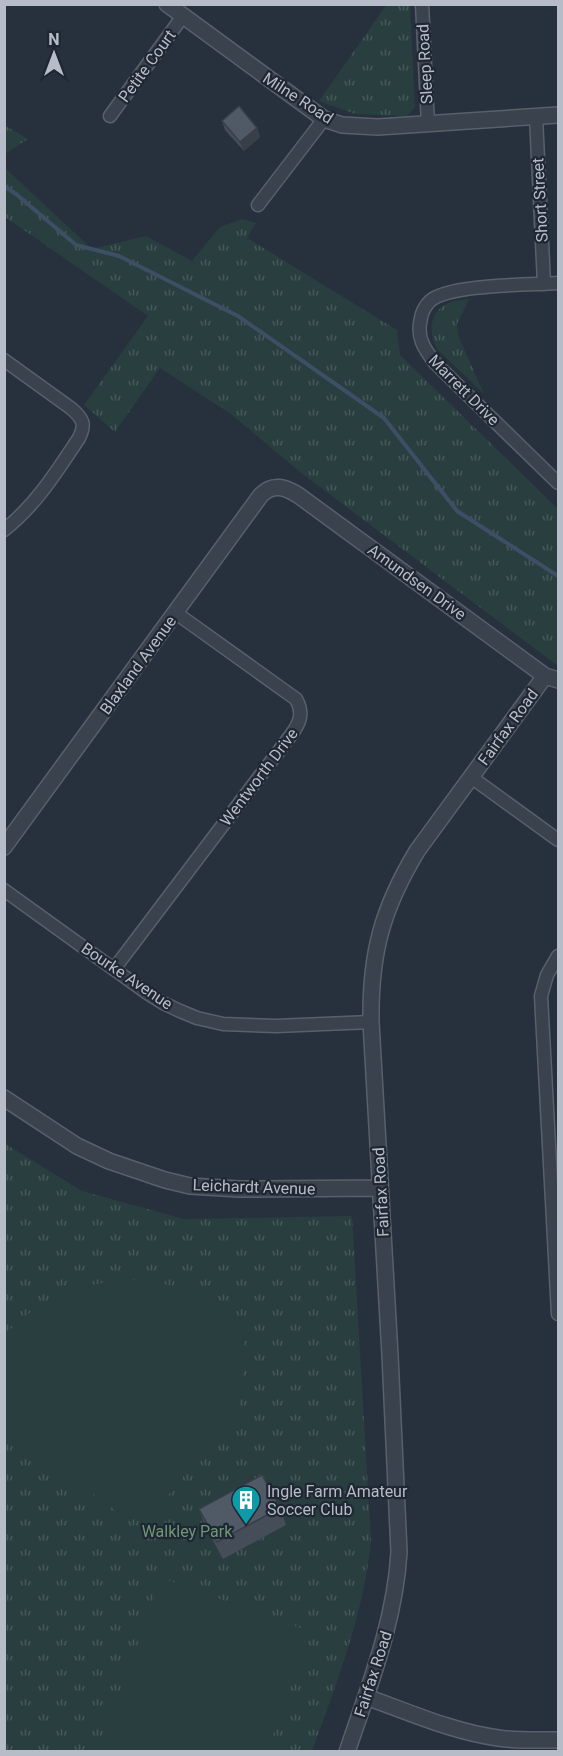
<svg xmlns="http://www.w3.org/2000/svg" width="563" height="1756" font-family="Roboto,sans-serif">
  <defs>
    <pattern id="grass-tufts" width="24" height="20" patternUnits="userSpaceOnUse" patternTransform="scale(1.5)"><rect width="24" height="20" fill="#293e3f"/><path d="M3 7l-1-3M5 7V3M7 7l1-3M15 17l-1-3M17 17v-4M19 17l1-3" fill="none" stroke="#465859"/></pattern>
  </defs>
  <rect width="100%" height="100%" fill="#26313d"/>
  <path fill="url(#grass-tufts)" d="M387,4L410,5L415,107L407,116L355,114L319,101Z
    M4,125L28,139L5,154H4Z
    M5,168L92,249L146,236L192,261L220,227L242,219L256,223L247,238L397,330L400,355L558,509V666L300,472L231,414L160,368L115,432L84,405L148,316L5,217Z
    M469,299L457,324L458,335L484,394L437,349C428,333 429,311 449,303C455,300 463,300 469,299Z
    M4,1143L82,1191L184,1219L352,1216L371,1540C364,1614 337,1682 312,1751H5Z"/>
  <path fill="#293e3f" d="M118,1280C152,1280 183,1284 211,1304C223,1313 234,1325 245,1336L240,1405L154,1513C141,1521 132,1520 119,1513L5,1428V1335C35,1302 74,1287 118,1280Z
    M162,1578L311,1632L267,1751H98Z"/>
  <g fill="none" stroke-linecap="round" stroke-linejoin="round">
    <path stroke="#3d4f64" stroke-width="4" d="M4,186L16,194L76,245L119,256L238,316L384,418L457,511L558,576"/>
    <g stroke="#58606b" stroke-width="15">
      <path id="minor" d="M422,4L428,124
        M110,116L183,16
        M536,117L544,284
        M258,205L324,119
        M558,283C531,285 449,284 430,301C425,306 422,312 421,318C416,337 424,349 436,364L558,483
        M4,360L72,409C83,419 86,424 79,438C57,471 36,505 4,530
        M471,777L558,840
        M4,890L147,993L163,1003L180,1011L197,1018L223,1024L276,1026L371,1022
        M558,956L547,975L541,996L558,1314
        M114,969L291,735C300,723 304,713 296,699L176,613"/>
    </g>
    <g stroke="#58606b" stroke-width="18">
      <path id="tertiary" d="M167,4L324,119L342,125L378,127L558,115
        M4,847L261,495C273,483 285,487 298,495L545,676L558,680
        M4,1098L77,1146L109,1161L165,1180L190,1186L239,1189L380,1188
        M366,1697C409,1712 453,1732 498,1738C518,1741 538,1740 558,1740
        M347,1752C369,1686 395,1622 399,1552L390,1355L371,1022C370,954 382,909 417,851L545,676"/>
    </g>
    <use href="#minor" stroke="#3a424d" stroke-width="12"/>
    <use href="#tertiary" stroke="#3a424d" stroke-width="15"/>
  </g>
  <path fill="#454d59" d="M222,121L257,128L260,137L244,151L225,130Z
    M280,1508L286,1525L223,1559L205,1526L199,1509Z"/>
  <path fill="#383f48" d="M257,128L260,137L244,151L240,142Z"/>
  <path fill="#505a67" stroke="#383f48" stroke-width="1.5" d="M239,106L257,128L240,142L222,121Z
    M262,1475L280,1508L217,1542L199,1509Z"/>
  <defs>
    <g id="building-pin" transform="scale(1.5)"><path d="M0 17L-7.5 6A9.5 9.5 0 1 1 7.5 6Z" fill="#0f9aa8" stroke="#1f2732"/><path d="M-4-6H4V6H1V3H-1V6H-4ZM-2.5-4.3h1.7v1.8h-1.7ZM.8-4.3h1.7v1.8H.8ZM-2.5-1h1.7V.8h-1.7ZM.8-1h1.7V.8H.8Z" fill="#fff"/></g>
  </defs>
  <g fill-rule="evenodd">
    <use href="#building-pin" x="246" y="1500"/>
  </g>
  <g text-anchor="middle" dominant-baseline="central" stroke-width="4.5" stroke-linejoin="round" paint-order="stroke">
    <g font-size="16" fill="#b6bdc8" stroke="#1f2732">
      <text transform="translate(425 64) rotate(-93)">Sleep Road</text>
      <text transform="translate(147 66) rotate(-54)">Petite Court</text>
      <text transform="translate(298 98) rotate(33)">Milne Road</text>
      <text transform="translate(540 200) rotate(-93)">Short Street</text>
      <text transform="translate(464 390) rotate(45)">Marrett Drive</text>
      <text transform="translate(417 582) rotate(36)">Amundsen Drive</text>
      <text transform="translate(138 665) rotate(-54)">Blaxland Avenue</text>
      <text transform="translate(508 727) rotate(-54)">Fairfax Road</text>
      <text transform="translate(259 777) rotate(-53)">Wentworth Drive</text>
      <text transform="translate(127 976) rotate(34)">Bourke Avenue</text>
      <text transform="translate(254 1187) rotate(2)">Leichardt Avenue</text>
      <text transform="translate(381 1192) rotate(-93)">Fairfax Road</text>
      <text transform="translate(373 1674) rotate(-72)">Fairfax Road</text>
    </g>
    <g font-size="16" fill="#b6bdc8" stroke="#1f2732" text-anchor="start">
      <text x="267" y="1491">Ingle Farm Amateur<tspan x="267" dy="18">Soccer Club</tspan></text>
    </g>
    <g font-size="16" fill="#6f9777" stroke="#1f2732">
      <text x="187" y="1531">Walkley Park</text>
    </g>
  </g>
  <rect width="563" height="1756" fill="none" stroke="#b6bdc8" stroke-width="12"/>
  <g transform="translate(54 54)" stroke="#1f2732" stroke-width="4.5" paint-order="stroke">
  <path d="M0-4.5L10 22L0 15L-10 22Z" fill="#b6bdc8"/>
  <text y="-9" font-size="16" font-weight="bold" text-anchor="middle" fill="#b6bdc8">N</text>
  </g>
</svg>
